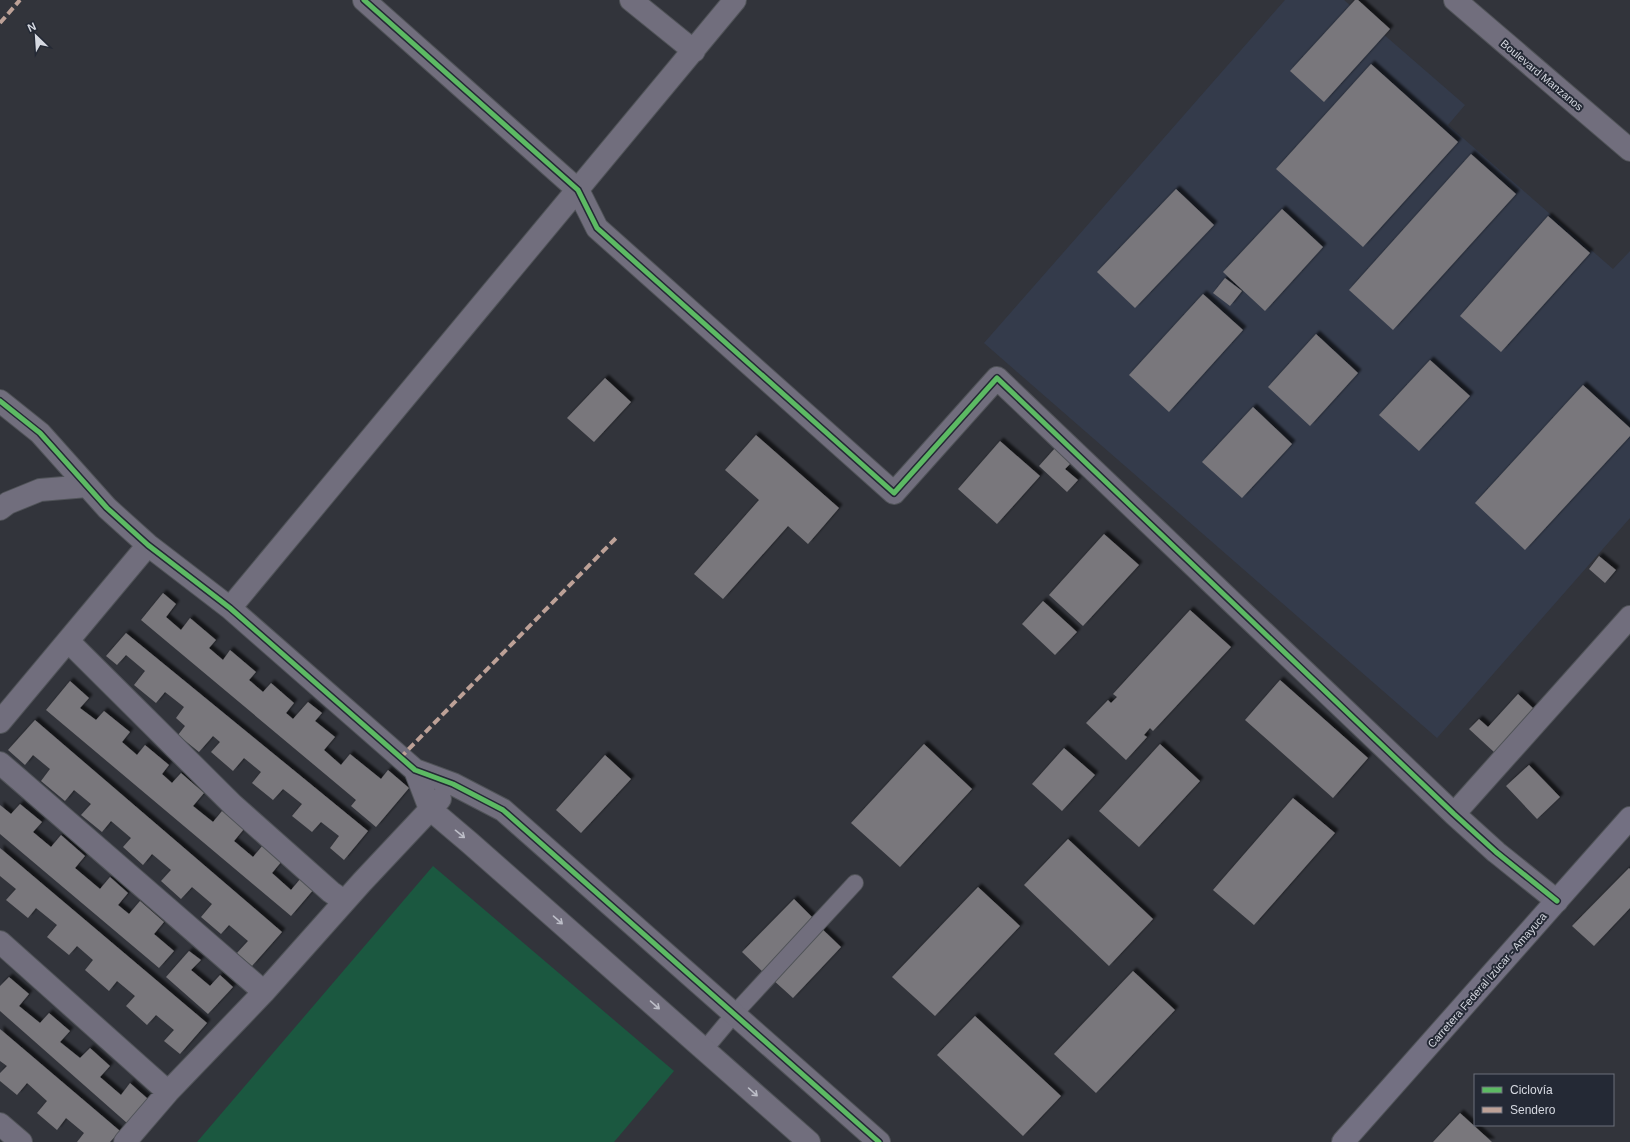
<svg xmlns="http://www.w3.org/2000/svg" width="1630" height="1142" font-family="Helvetica,sans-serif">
  <defs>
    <filter id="shadow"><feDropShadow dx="3.5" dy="-3.5" stdDeviation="1" flood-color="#0009"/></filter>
  </defs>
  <rect width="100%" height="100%" fill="#32343b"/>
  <path fill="#343b4b" d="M1285,0H1344L1465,105L1448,125L1613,269L1630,251V518L1437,738L984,343Z"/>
  <path fill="#1b5840" d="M433,866L674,1071L614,1142H197Z"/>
  <path fill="#79777b" filter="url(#shadow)" d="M1355,0H1358L1390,29L1324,102L1290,71Z
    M1371,64L1458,142L1363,247L1276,169Z
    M1471,154L1516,194L1393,330L1349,290Z
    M1176,189L1214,225L1135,308L1097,272Z
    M1282,209L1323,247L1265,311L1223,272Z
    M1548,216L1590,253L1501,352L1460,316Z
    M1225,278L1242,291L1230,306L1213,293Z
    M1203,294L1243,330L1169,412L1129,375Z
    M1316,334L1358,373L1310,426L1268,387Z
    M1430,360L1470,396L1419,451L1379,415Z
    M605,378L631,402L594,442L567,418Z
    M1583,385L1630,428V436L1525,550L1475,503Z
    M1253,407L1292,444L1242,498L1202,462Z
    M756,435L839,508L808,544L788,526L723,599L694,574L759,500L725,470Z
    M1000,441L1040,476L997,524L958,489Z
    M1056,447L1072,462L1065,469L1078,480L1067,492L1039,466Z
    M1104,534L1139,565L1083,626L1049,595Z
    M1599,556L1616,570L1605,583L1589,569Z
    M163,593L176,604L166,617L181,630L190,618L216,640L209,648L223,660L230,650L256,672L249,680L263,692L271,683L294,703L286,713L293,719L308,702L322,713L315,721L335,737L324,750L341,765L350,754L381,779L388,770L409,788L376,827L351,806L356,800L141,620Z
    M1043,601L1077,632L1055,655L1022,624Z
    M1190,610L1231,647L1153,731L1150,728L1144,735L1147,737L1126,760L1086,723L1108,700L1111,703L1117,697L1113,694Z
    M126,633L368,831L344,860L330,848L339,836L321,822L312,832L292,816L302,804L283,789L273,800L252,783L261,772L244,758L233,771L211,752L220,742L213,736L199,752L178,735L185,726L176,718L184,707L165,692L156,703L134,685L145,671L126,655L117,665L106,656Z
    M1280,680L1368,758L1333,798L1245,720Z
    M70,681L89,698L80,708L96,720L104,711L130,732L122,742L137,755L145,745L169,765L162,774L172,783L181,773L204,793L193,806L213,822L222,811L244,829L234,841L253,857L263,845L282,861L272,873L291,890L301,878L314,889L291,916L46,710Z
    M1518,694L1534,709L1494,752L1469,729L1479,719L1488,727Z
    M35,720L282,932L252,966L237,953L248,941L229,925L221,934L201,917L212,904L192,887L181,899L161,881L171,870L152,854L143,865L123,847L131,838L111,821L102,832L81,815L91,804L74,790L65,801L41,781L50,769L33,755L25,765L8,750Z
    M924,744L972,789L900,867L851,823Z
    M1160,744L1200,781L1139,847L1099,811Z
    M1064,748L1095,775L1062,811L1032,784Z
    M605,755L631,779L581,833L556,810Z
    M1529,765L1560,797L1537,819L1506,786Z
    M1293,798L1335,833L1254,925L1213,890Z
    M20,804L42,822L33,832L51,847L61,835L85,856L75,868L100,889L110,877L128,893L118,905L129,914L140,901L164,922L154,934L174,951L159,968L0,834V805L11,814Z
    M1068,839L1153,919L1109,966L1024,885Z
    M0,848L207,1023L180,1054L164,1041L174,1030L156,1015L147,1025L126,1006L135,996L117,981L109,991L85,970L93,960L77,946L69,955L47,937L57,925L36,908L28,918L6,900L16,889L0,876Z
    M1629,868L1630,869V908L1594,946L1572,926Z
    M978,887L1020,926L935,1016L892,977Z
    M794,899L815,920L764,973L742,952Z
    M820,927L841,947L793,998L772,979Z
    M189,951L201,960L191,970L210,986L220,975L233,987L208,1014L166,977Z
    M1133,971L1175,1010L1096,1093L1054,1054Z
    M9,977L29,994L19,1006L40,1023L49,1013L70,1031L60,1042L80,1058L90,1048L110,1066L100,1077L121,1095L130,1083L148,1099L127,1123L0,1011V986Z
    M975,1016L1061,1096L1023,1136L937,1055Z
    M0,1029L120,1131L110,1142H77L84,1133L66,1118L57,1130L37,1113L47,1101L27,1083L17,1095L0,1081V1073L7,1066L0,1061Z
    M1460,1113L1492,1142H1433Z"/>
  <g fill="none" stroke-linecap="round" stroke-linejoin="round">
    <g stroke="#505358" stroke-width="18">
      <path id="service" d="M705,1049L735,1013L855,883"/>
    </g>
    <g stroke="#505358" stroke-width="24">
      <path id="minor" d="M364,0L578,190L597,228L894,493L997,378L1454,814L1496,852L1557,901
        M631,0L694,51
        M1455,0L1630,150
        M0,401L40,433L107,508L148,545L230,608L415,770L453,784L503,810L879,1142
        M0,509L8,503L40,490L87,486
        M230,608L735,0
        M69,642L233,805L331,892L344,901
        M0,722L148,545
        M0,763L264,992
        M415,770L430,809L470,843L809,1142
        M1454,814L1630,617
        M0,942L168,1092
        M0,1124L21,1142
        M125,1142L168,1092L264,992L362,882L440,799"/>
    </g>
    <g stroke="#505358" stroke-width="24">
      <path id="secondary" d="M1343,1142L1630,818"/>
    </g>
    <use href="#service" stroke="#716e7d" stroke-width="16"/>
    <use href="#minor" stroke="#716e7d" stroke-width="22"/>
    <use href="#secondary" stroke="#737082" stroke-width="22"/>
    <path stroke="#bda197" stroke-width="4" stroke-dasharray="8 4" stroke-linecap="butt" d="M0,23L20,0
      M400,758L617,537"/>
    <g stroke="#242935" stroke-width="8">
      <path id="cycleway" d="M364,0L578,190L597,228L894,493L997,378L1454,814L1496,852L1557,901
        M0,401L40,433L107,508L148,545L230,608L415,770L453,784L503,810L879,1142"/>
    </g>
    <use href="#cycleway" stroke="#5cba63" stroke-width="5"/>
  </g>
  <defs><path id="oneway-shaft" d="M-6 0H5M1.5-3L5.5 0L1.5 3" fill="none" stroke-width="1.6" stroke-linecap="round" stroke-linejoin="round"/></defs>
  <g stroke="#bdbec8">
    <use href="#oneway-shaft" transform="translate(460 834) rotate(39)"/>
    <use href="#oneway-shaft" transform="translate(558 920) rotate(41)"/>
    <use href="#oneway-shaft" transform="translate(655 1005) rotate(41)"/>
    <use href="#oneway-shaft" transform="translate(753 1092) rotate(42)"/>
  </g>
  <g text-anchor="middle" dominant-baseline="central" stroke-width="4" stroke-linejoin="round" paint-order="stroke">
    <g font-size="11" fill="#d6d9e1" stroke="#242935">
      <text transform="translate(1542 75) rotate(40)">Boulevard Manzanos</text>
      <text transform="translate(1487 980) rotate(-49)">Carretera Federal Izúcar - Amayuca</text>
    </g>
  </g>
  <rect x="1474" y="1074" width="140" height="52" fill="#242935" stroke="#6b6f7a"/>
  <rect x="1482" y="1087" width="20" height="6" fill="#5cba63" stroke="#6b6f7a"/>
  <text x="1510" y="1094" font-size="12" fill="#d6d9e1">Ciclovía</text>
  <rect x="1482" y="1107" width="20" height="6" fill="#bda197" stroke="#6b6f7a"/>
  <text x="1510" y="1114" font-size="12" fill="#d6d9e1">Sendero</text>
  <g transform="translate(36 36) rotate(335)" stroke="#242935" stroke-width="3" paint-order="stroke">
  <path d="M0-3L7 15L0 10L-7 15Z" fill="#d6d9e1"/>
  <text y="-6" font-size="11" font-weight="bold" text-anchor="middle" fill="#d6d9e1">N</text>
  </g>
</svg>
